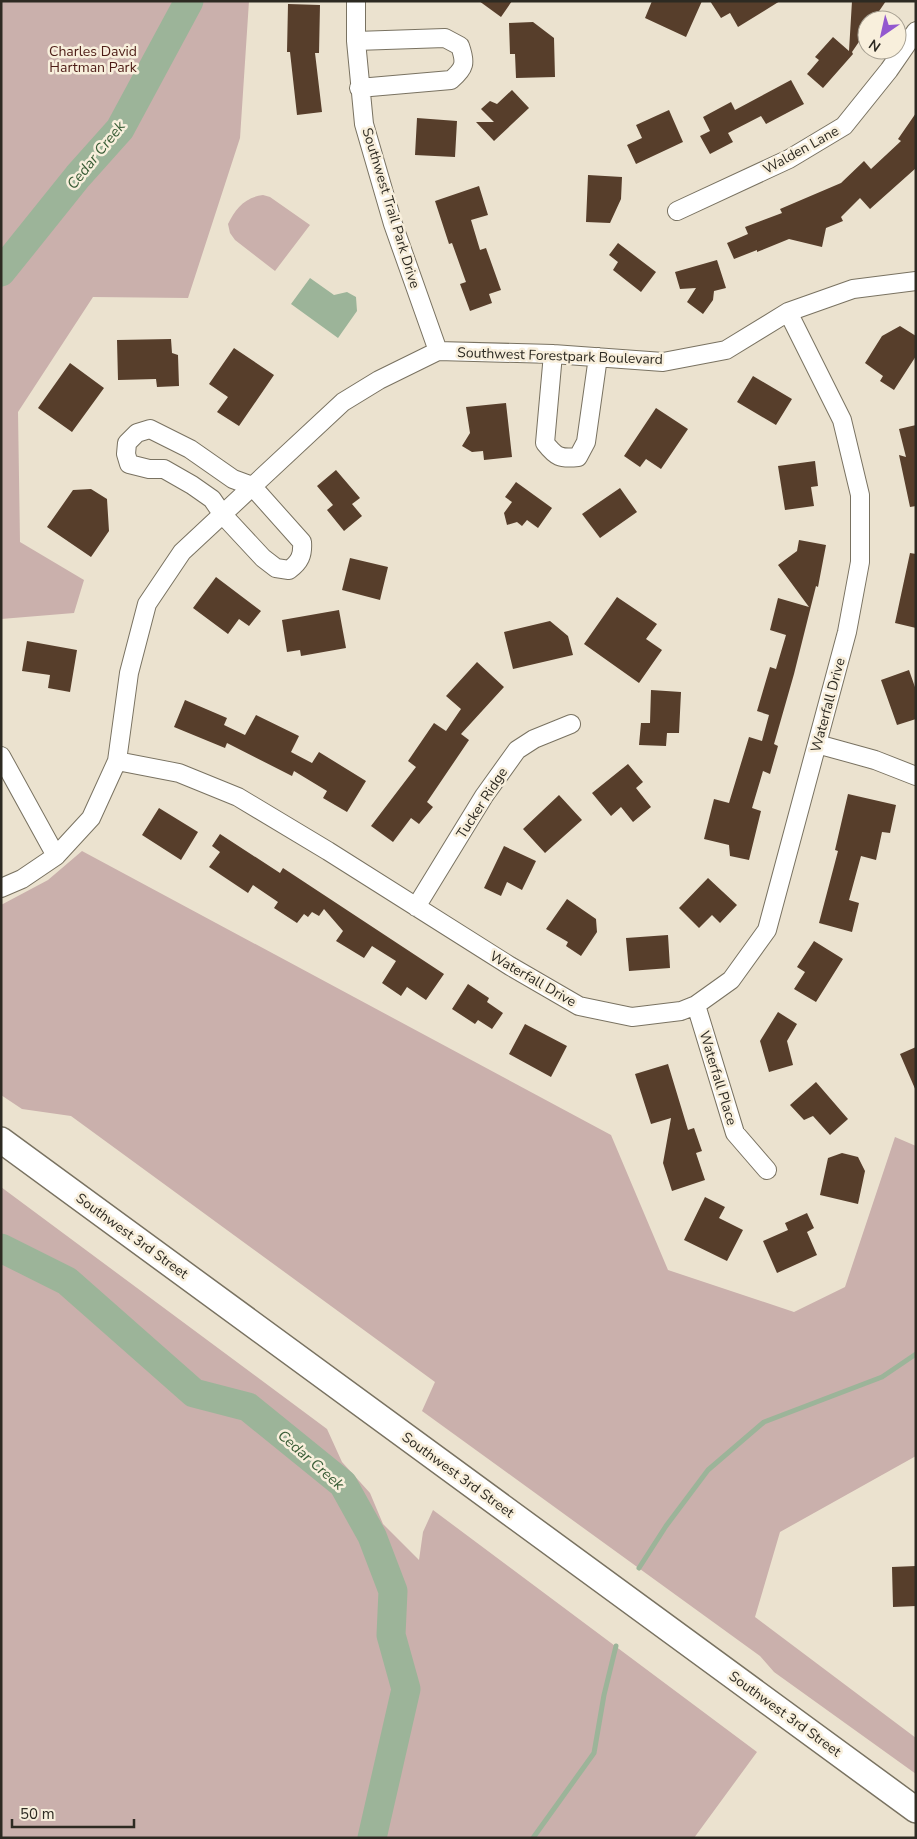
<svg xmlns="http://www.w3.org/2000/svg" width="917" height="1839" font-family="'Nunito Sans',sans-serif">
  <rect width="100%" height="100%" fill="#ebe2cf"/>
  <path fill="#cab0ac" d="M1,1H189L120,129L6,256L1,263Z
    M194,1H249L240,138L188,298L93,297L18,412L20,542L84,580L74,613L1,619V283L83,178L126,131L193,8Z
    M263,195L270,197L310,225L275,271L235,240L230,233L228,224C235,209 245,197 263,195Z
    M82,851L611,1135L668,1270L794,1312L845,1287L895,1137L916,1146V1456L780,1532L755,1617L916,1738V1774L774,1672L760,1656L422,1411L435,1382L71,1116L22,1109L1,1095V905L48,880Z
    M1,1187L327,1429L342,1462L370,1493L383,1524L419,1560L423,1532L433,1510L757,1752L694,1838H1Z"/>
  <path fill="#9cb499" d="M310,278L334,295L347,292L356,297L357,311L338,338L291,304Z"/>
  <g fill="none" stroke-linecap="round" stroke-linejoin="round">
    <path stroke="#9cb499" stroke-width="5" d="M639,1568L666,1526L708,1470L764,1422L882,1377L916,1354
      M533,1838L594,1753L604,1695L616,1646"/>
    <path stroke="#9cb499" stroke-width="29" d="M1,272L78,176L120,129L189,1
      M1,1248L67,1281L194,1393L248,1407L343,1484L372,1536L393,1591L391,1635L406,1689L372,1838"/>
  </g>
  <path fill="#573e2b" d="M479,1H512L501,17Z
    M652,1H702L686,37L645,18Z
    M710,1H780L738,27L730,13L721,18Z
    M852,1H886L873,20H867V30L852,52L853,54L823,88L807,74L819,60L815,57L833,37L849,51Z
    M288,4L320,5L319,53H315L322,112L297,115L290,52H287Z
    M533,22L554,38L555,77L516,78L515,54H510L509,23Z
    M791,80L804,104L766,124L761,116L728,133L733,142L710,154L700,136L710,131L703,117L731,102L735,110Z
    M512,90L529,108L494,141L476,122H494L481,109L490,101L497,104Z
    M669,110L683,142L636,164L627,145L642,138L636,125Z
    M916,113V168L870,209L860,198L841,217L843,221L826,228L822,247L789,239L757,252V250L734,259L727,243L748,234L745,227L782,213L780,209L841,183L864,161L871,169L901,141L898,139Z
    M417,118L457,121L455,157L415,155Z
    M588,175L622,177L621,199L610,223L586,222Z
    M479,186L488,215L471,220L480,250L486,248L501,290L489,294L492,303L470,311L460,284L466,282L452,243L449,244L435,201Z
    M618,243L656,272L641,292L613,270L618,262L609,255Z
    M717,260L726,288L714,291L713,300L703,314L687,302L696,288L680,289L675,272Z
    M900,326L916,336V356L894,390L880,381L883,376L865,363L882,336Z
    M171,339L172,353L178,355L179,386L157,387L156,379L118,380L117,340Z
    M234,348L274,375L239,426L217,412L228,397L209,384Z
    M70,363L104,388L72,432L38,408Z
    M753,376L792,399L776,425L737,402Z
    M506,403L512,457L484,460L483,451L472,452L462,446L470,433L466,407Z
    M656,408L688,429L661,469L646,459L640,467L624,456Z
    M916,425V506L910,507L899,455L906,457L899,429Z
    M815,461L818,486L811,487L814,506L785,510L778,466Z
    M336,470L360,498L352,504L362,516L344,531L327,510L333,505L317,486Z
    M516,482L552,508L538,528L527,520L522,526L517,522L507,525L504,513L512,502L505,497Z
    M620,488L637,512L600,538L582,514Z
    M91,489L107,499L109,531L91,557L47,527L73,490Z
    M799,540L826,545L818,587L816,586L794,674L774,744L778,746L770,774L763,771L752,808L761,811L749,860L730,856L729,845L704,839L714,799L729,803L749,737L762,741L769,715L757,711L770,667L776,669L786,635L770,630L778,598L809,607L778,565L797,551Z
    M910,553L916,554V628L895,623Z
    M350,558L388,567L380,600L342,590Z
    M216,577L261,611L249,626L239,619L228,634L193,608Z
    M617,597L657,624L646,639L662,650L639,683L584,644Z
    M339,610L346,648L301,656L300,650L287,652L282,620Z
    M550,621L568,636L573,655L513,669L504,632Z
    M27,641L77,650L70,692L48,688L50,675L22,671Z
    M477,662L504,687L461,734L469,740L427,802L433,807L419,824L411,818L393,842L371,826L416,767L408,761L434,723L446,731L461,709L446,696Z
    M909,670L916,690V719L897,725L881,680Z
    M651,690L681,692L679,733H667L666,746L639,745L641,723H650Z
    M185,700L227,718L224,725L245,735L256,715L299,736L291,752L312,763L319,752L366,781L347,812L323,798L327,791L294,771L292,776L227,743L225,748L174,727Z
    M628,764L643,782L636,788L651,807L633,822L621,807L611,816L592,793Z
    M848,794L896,805L890,833L882,832L876,860L861,856L849,900L859,903L852,932L819,923L838,851L835,850Z
    M559,795L582,820L545,853L523,829Z
    M159,808L198,832L181,860L142,835Z
    M220,834L280,873L283,868L444,974L426,1000L407,987L401,996L382,983L396,961L372,946L364,958L336,941L343,931L324,909L319,916L312,912L308,917L304,914L297,923L274,908L278,902L253,885L248,893L209,867L220,852L212,846Z
    M504,846L536,861L522,890L507,882L501,896L484,888Z
    M708,878L737,905L720,923L712,915L699,928L679,908Z
    M567,899L596,919L597,932L581,956L566,946L568,942L546,929Z
    M668,935L670,968L629,971L626,938Z
    M814,941L843,959L816,1002L794,989L805,972L797,967Z
    M468,984L489,998L487,1002L503,1013L492,1029L478,1020L475,1024L452,1009Z
    M778,1012L797,1024L787,1041L793,1065L769,1072L760,1041Z
    M525,1024L567,1046L551,1077L509,1054Z
    M916,1047V1091L900,1054Z
    M668,1064L688,1130L694,1128L702,1151L696,1153L705,1180L672,1191L663,1163L671,1118L651,1124L635,1074Z
    M816,1082L848,1119L830,1135L813,1116L804,1120L790,1105Z
    M842,1153L858,1157L865,1171L858,1204L820,1195L828,1158Z
    M705,1197L725,1207L719,1218L743,1230L727,1261L684,1240Z
    M807,1213L814,1228L807,1232L817,1255L777,1273L763,1241L788,1230L785,1223Z
    M916,1566V1606L893,1607L892,1567Z"/>
  <g fill="none" stroke-linecap="round" stroke-linejoin="round">
    <g stroke="#797261" stroke-width="20">
      <path id="minor" d="M356,1V41L364,124L393,224L438,351
        M356,41L445,38L460,46C466,63 465,68 451,80L359,88
        M677,211L789,159L844,126L889,70L916,31
        M553,354L545,443C556,457 560,459 578,457L586,442L598,357
        M150,429L190,449L233,479L252,486L302,542C303,555 300,562 289,570L276,568L263,558L223,515L212,499L192,485L164,469H149L129,464L126,454L127,443L137,433Z
        M817,744L875,760L916,776
        M1,756L56,856
        M117,761L179,773L238,797L328,851L510,966L579,1006L632,1017L681,1011L696,1005L731,980L767,930L847,632L860,562V495L842,420L788,312
        M1,888L22,879L56,856L91,818L117,761L129,673L147,604L182,552L343,402L379,380L438,351L553,354L663,362L726,350L788,312L853,289L916,281
        M416,907L484,796L517,750L534,739L571,724
        M696,1005L735,1133L767,1170"/>
    </g>
    <g stroke="#797261" stroke-width="28">
      <path id="secondary" d="M1,1140L916,1810"/>
    </g>
    <use href="#minor" stroke="#fff" stroke-width="18"/>
    <use href="#secondary" stroke="#fff" stroke-width="25"/>
  </g>
  <g text-anchor="middle" dominant-baseline="central" stroke-width="5" stroke-linejoin="round" paint-order="stroke">
    <g font-size="14" fill="#4d1c16" stroke="#f8efdc">
      <text x="93" y="51">Charles David<tspan x="93" dy="16">Hartman Park</tspan></text>
    </g>
    <g font-size="14" fill="#2d2a22" stroke="#f8efdc">
      <text transform="translate(801 150) rotate(-29)">Walden Lane</text>
      <text transform="translate(391 208) rotate(73)">Southwest Trail Park Drive</text>
      <text transform="translate(560 356) rotate(2)">Southwest Forestpark Boulevard</text>
      <text transform="translate(828 705) rotate(-75)">Waterfall Drive</text>
      <text transform="translate(482 803) rotate(-57)">Tucker Ridge</text>
      <text transform="translate(533 979) rotate(30)">Waterfall Drive</text>
      <text transform="translate(718 1078) rotate(73)">Waterfall Place</text>
      <text transform="translate(132 1236) rotate(36)">Southwest 3rd Street</text>
      <text transform="translate(458 1475) rotate(36)">Southwest 3rd Street</text>
      <text transform="translate(785 1714) rotate(36)">Southwest 3rd Street</text>
    </g>
    <g font-size="15" font-style="italic" fill="#395d36" stroke="#f8efdc">
      <text transform="translate(96 155) rotate(-51)">Cedar Creek</text>
      <text transform="translate(311 1460) rotate(41)">Cedar Creek</text>
    </g>
  </g>
  <rect width="917" height="1839" fill="none" stroke="#2d2a22" stroke-width="5"/>
  <g transform="translate(882 35) rotate(214)"><circle r="24" fill="#f8efdc" stroke="#a7a092"/>
  <path d="M0-4L9 19L0 12L-9 19Z" fill="#9358cf"/>
  <text y="-8" font-size="14" font-weight="bold" text-anchor="middle" fill="#2d2a22">N</text>
  </g>
  <path d="M12 1819v8h122v-8" fill="none" stroke="#2d2a22" stroke-width="2.5"/>
  <text x="20" y="1819" font-size="15" fill="#2d2a22" stroke="#f8efdc" stroke-width="4" paint-order="stroke">50 m</text>
</svg>
